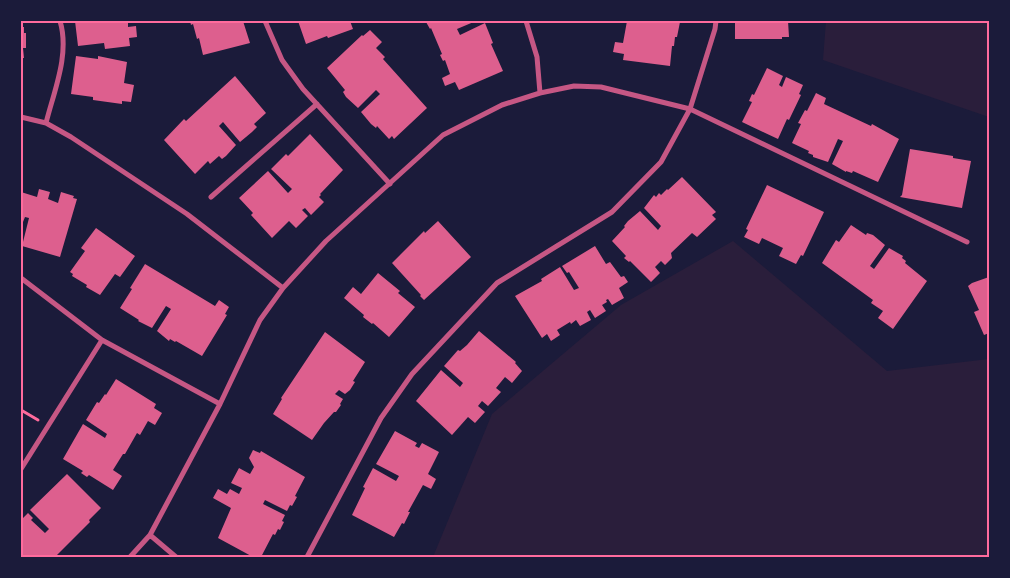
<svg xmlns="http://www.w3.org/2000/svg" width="1010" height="578" font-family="'Nunito Sans',sans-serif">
  <rect width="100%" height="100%" fill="#1b1b3a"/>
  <path fill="#2a1e3b" d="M826,21H989V117L823,60Z
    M733,241L887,371L989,359V557H433L492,414L621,305Z"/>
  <path fill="#dd5f8e" d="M75,21H128V27L136,26L137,37L129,38L130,46L105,49L104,43L78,46Z
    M190,21H243L250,43L203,55L199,38L197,39L193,24L191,25Z
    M298,21H350L353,29L328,38L327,36L306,44Z
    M428,21H476L457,29L460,35L485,23L493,43L491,44L503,71L459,90L455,82L445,86L442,78L450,74L445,60L443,61L440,55L442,54L431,28L430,29L426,22Z
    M627,21L680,22L677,37H675L674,46H672L670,66L623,60L624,54L613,52L615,42L623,43Z
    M735,21H788L789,37H782V39H735Z
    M21,27H24V33H26V48H23L24,58H21Z
    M370,30L382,42L376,48L385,57L383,59L427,108L394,139L392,136L389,139L377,126L376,128L371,124L361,112L380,94L376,90L358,108L346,97L343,92L345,90L327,68L362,35L363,36Z
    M76,56L98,59V56L127,62L124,83L134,85L131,102L122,101V104L93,100V97L71,94Z
    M767,68L783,76L779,85L782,87L786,77L803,85L799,94L801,95L789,120L787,119L778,139L742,122L752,102L749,101L752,94L754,95Z
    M235,76L266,113L254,124L257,127L252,132L240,142L223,122L219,126L236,145L226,156L222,159L219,156L210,164L208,161L195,174L164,140L184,119L186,121Z
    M816,93L826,98L824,104L871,126L872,124L899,139L878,182L853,171L852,173L846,171V172L832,164L843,141L838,139L828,162L813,157V155L808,153L809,151L792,143L801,124L798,123L805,110L807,111Z
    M310,134L343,170L320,194L321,195L319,197L324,202L311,215L305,208L302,210L308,216L296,228L289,221L272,238L251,215L253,213L239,198L268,171L288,193L292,189L271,169L286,154L288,156Z
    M910,149L953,156V158L971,161L962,208L900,197L902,195Z
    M682,177L716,212L712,215L716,219L697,237L692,233L671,253L672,258L665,265L661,261L655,267L660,273L651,282L630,261L629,262L624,258L626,256L612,241L625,227L624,226L628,221L640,211L658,230L661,226L644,208L654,195L656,197L659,193L661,195L667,189L668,190Z
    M767,185L824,212L803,256L801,255L796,264L779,256L783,248L762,238L759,244L744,237L748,230L746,229Z
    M39,189L50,192L48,199L58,203L61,192L74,196L73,198L77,199L60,257L22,246L29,218L25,217L21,227V192L37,197Z
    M438,221L471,257L424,300L420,296L421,295L392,263L424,231L425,233Z
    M851,225L866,235L867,233L873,235L885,245L870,266L874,269L889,248L903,256L902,258L906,261L905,263L927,281L893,329L878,318L883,311L871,303L873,300L822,263L836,240L839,242Z
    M96,228L135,256L120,277L115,274L100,295L86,287L87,285L72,276L73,274L70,272L85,251L81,248Z
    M595,246L606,264L610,262L621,277L624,276L628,282L619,288L624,298L612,305L608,299L606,300L607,302L602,305L606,311L595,318L590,310L587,312L591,320L580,326L576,320L571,324L570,322L557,330L560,335L551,341L547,334L542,338L515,296L542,281L541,279L560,267L574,290L579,288L569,272L567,273L562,266Z
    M145,264L215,306L219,300L229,307L225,314L227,315L202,356L176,341L175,342L170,339L169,341L157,331L171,309L166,306L152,328L138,321L139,320L120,308L132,289L130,288Z
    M378,273L400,291L398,293L415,307L389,337L373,323L372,324L363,317L364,315L344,298L353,287L361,294Z
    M989,277V333L984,335L974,312L979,310L968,286L972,283Z
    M479,331L516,362L515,363L522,371L512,383L505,377L496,388L501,392L488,406L482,401L478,406L485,412L475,423L468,417L452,435L416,401L441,370L460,387L463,383L444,366L458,350L460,351L467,345Z
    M325,332L365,362L353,381L355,382L350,390L345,394L339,390L335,394L343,399L340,404L341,405L336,412H334L324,423L312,440L273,414L282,399L281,398Z
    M116,379L156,404L154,408L162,413L155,425L148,421L140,435L137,433L125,454H123L113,470L122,476L113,490L89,475L87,477L81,473L83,471L63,459L83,424L105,438L107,434L86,420L97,402L99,403L105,394L106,395Z
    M395,431L417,443L415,446L419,448L422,443L439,452L428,474L436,479L431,489L423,485L408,512H410L404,524L402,523L394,537L352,515L365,488L363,487L373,468L396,481L399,476L376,464Z
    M253,450L260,453L261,451L305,477L295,496L297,497L292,506L290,505L287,511L265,500L263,504L285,515L282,521L284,522L280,530L278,529L275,535L273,534L261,557H253L218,538L231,508L213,498L218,489L227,494L230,489L239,494L242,488L231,483L239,468L250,474L254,467L249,458Z
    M67,474L101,508L89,520L90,522L55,557H21V520L28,513L33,518L31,520L45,533L49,529L30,510Z"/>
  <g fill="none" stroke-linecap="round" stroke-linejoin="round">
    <path stroke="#ff6b9d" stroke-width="3" d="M21,410L38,420"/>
    <path stroke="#c65784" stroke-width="5" d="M265,21L282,60L303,89L390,184
      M526,21L537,57L540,93
      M21,117L46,123L71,137L187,214L283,288
      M46,123C54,91 70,54 60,21
      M211,197L317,104
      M21,278L102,340L220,404
      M21,469L102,340
      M150,535L176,557
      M130,557L150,535L220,404L260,320L283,288L326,241L443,135L502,105L540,93L574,86L601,87L690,109L967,242
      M307,557L381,418L412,374L497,283L612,212L661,162L690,109L715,29L716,21"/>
  </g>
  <rect width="1010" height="578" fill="none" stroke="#1b1b3a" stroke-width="45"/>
  <rect x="22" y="22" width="966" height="534" fill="none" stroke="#ff6b9d" stroke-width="2"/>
</svg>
